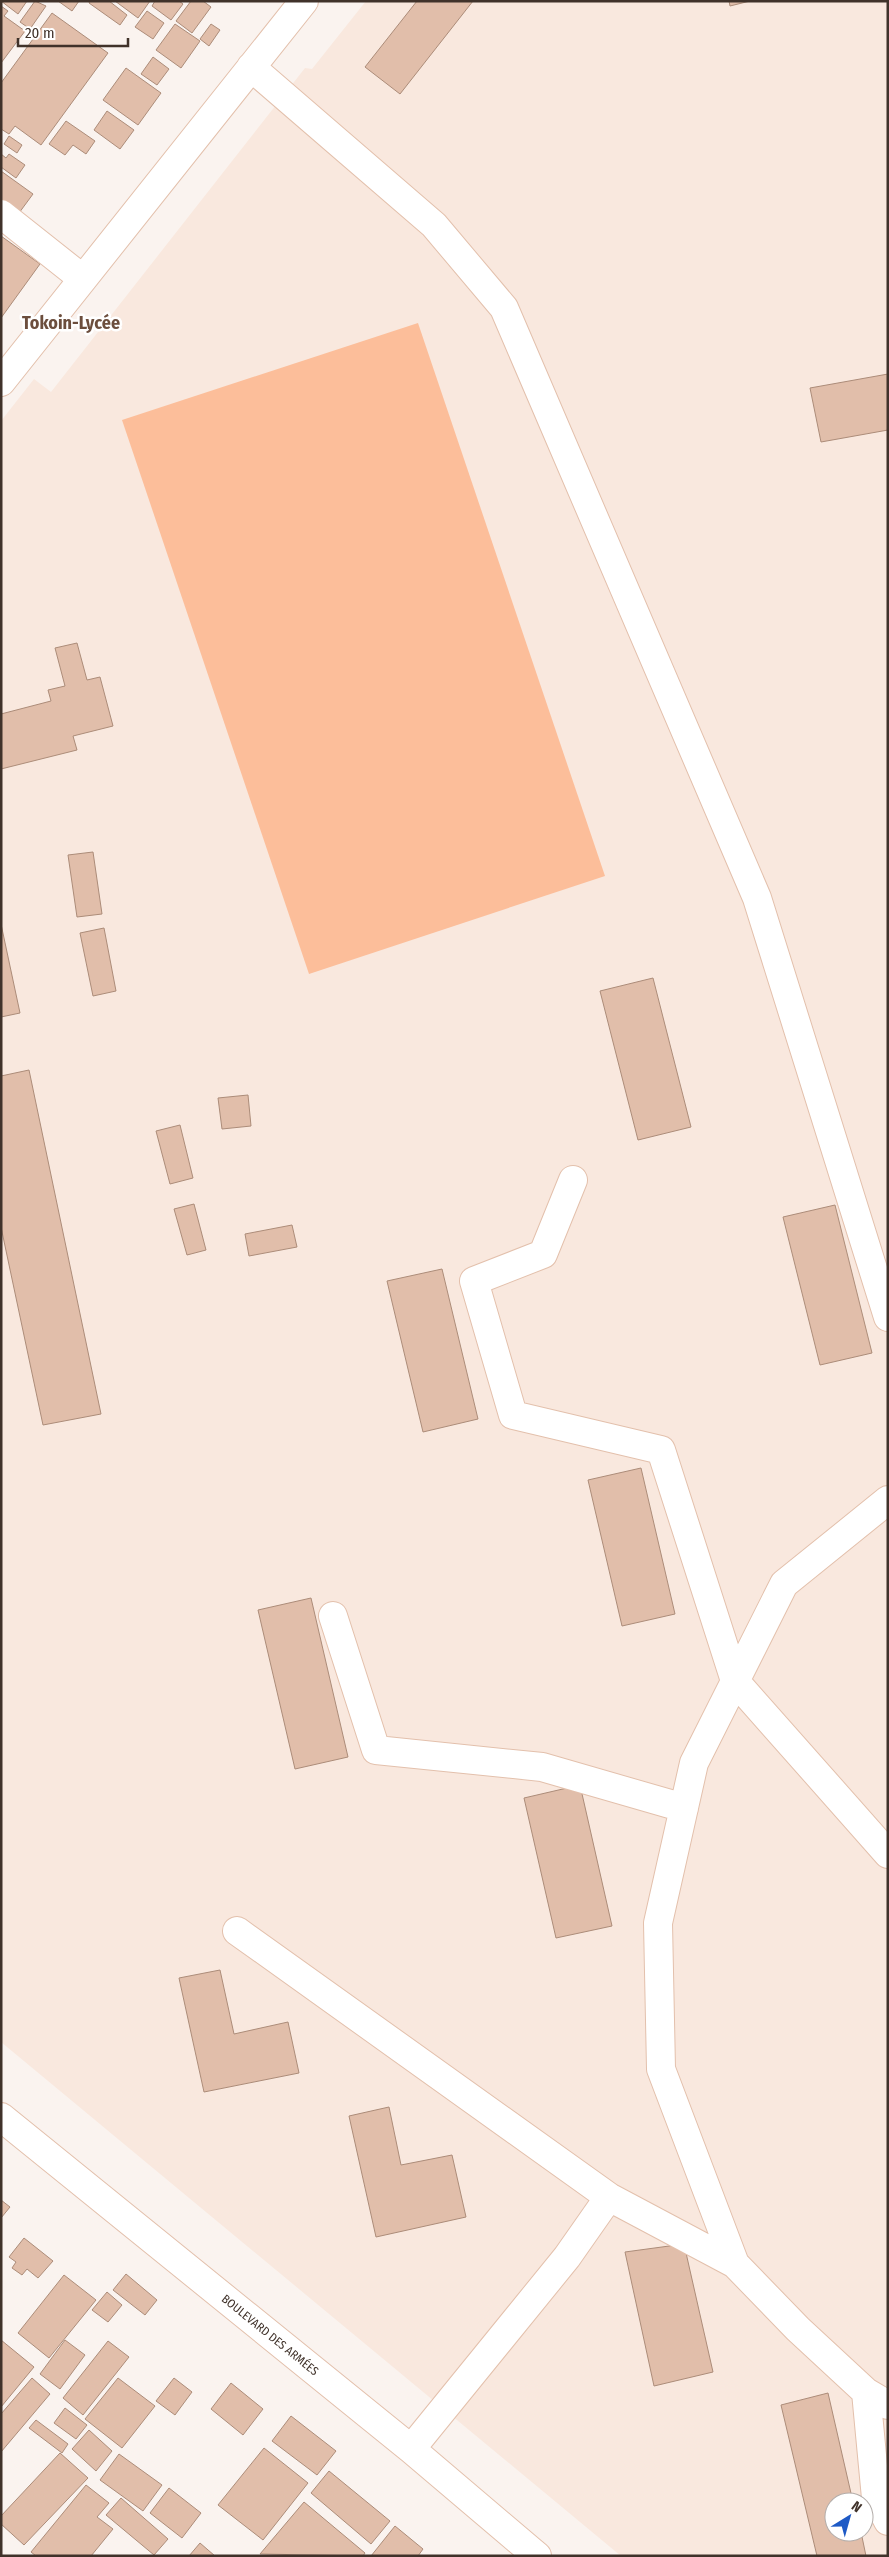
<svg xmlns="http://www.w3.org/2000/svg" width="889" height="2557" font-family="'Fira Sans Condensed',sans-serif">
  <rect width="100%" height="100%" fill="#faf3ef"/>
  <path fill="#f9e8de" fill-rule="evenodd" d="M366,1H888V2556H621L1,2042V421L34,379L51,392L305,68L312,69ZM834,2502H864V2532H834Z"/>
  <path fill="#fcbe9a" d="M418,323L605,876L309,974L122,420Z"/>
  <path fill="#e1beaa" stroke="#ac8c79" d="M1,1H27L18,14Z
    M35,1L46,6L30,29L20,22Z
    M58,1H79L72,11Z
    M90,1H109L127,15L120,25L89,3Z
    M115,1H150L138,18Z
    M155,1H179L183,4L171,20L152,6Z
    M191,1H203L211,7L192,33L176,21Z
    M417,1H473L400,94L365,67Z
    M729,1H750L730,6Z
    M1,6L8,11L4,16L25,31L1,63Z
    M147,11L164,23L153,39L135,27Z
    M52,13L108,53L41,145L15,126L9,134L1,129V83Z
    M175,24L200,41L181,68L156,50Z
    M211,24L220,30L209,46L200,39Z
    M153,57L169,69L157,85L141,74Z
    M126,68L161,93L138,125L103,100Z
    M107,111L134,130L120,149L94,130Z
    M66,121L95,141L86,154L73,145L65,155L49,144Z
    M9,136L22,145L17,153L4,144Z
    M1,154L6,158L9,154L25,165L16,178L1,167Z
    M1,171L33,194L19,213L1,200Z
    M1,236L40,264L1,318Z
    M888,374V430L821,442L810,388Z
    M77,643L87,680L100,677L113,726L73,736L77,750L1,769V714L51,701L48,690L65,686L55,648Z
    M93,852L102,914L77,917L68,855Z
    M1,924L20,1013L1,1017Z
    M104,928L116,991L93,996L80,933Z
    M653,978L691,1127L638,1140L600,991Z
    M29,1070L101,1414L43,1425L1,1227V1076Z
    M248,1095L251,1126L222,1129L218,1098Z
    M180,1125L193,1178L170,1184L156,1131Z
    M194,1204L206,1250L187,1255L174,1209Z
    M835,1205L872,1353L820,1365L783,1217Z
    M292,1225L297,1247L249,1256L245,1234Z
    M442,1269L478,1419L423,1432L387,1281Z
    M641,1468L675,1614L622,1626L588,1480Z
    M311,1598L348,1757L295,1769L258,1610Z
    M580,1785L612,1926L556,1938L524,1798Z
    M220,1970L234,2034L288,2022L299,2073L204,2092L179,1978Z
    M389,2107L401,2165L452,2155L466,2217L376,2237L349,2116Z
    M1,2200L10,2207L1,2218Z
    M24,2238L53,2261L38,2278L27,2269L22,2275L12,2268L16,2262L9,2257Z
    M684,2244L713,2372L654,2386L625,2252Z
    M126,2274L157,2300L145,2315L113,2290Z
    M64,2275L96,2300L49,2358L18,2333Z
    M107,2292L122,2305L108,2322L92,2310Z
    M1,2340L34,2367L1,2407Z
    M65,2340L85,2355L60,2389L40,2374Z
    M108,2341L129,2357L83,2415L63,2398Z
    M32,2378L50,2394L1,2452V2414Z
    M118,2378L155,2406L122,2448L85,2419Z
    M174,2378L192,2392L175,2415L156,2401Z
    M231,2383L263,2409L243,2435L211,2409Z
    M828,2393L853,2502H834V2532H861L866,2556H817L781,2405Z
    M65,2408L87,2425L76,2439L54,2423Z
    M291,2416L336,2451L317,2475L272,2441Z
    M36,2420L68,2444L62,2453L29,2428Z
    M89,2430L112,2451L96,2471L72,2449Z
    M264,2448L308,2483L263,2540L218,2505Z
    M60,2453L88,2478L24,2545L1,2524V2516Z
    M119,2454L162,2485L143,2511L100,2480Z
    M329,2471L390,2521L371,2544L311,2493Z
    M86,2485L109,2503L97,2517L113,2529L91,2556H36L31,2552Z
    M169,2488L201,2513L182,2538L150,2513Z
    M121,2498L168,2539L154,2555L106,2515Z
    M304,2502L365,2553L363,2556L260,2554Z
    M395,2526L423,2549L418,2556H371Z
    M200,2543L215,2556H189Z"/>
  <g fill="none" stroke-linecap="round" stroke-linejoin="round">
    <g stroke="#e3c0ac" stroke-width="30">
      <path id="minor" d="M251,67L434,225L504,308L757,898L888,1317
        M1,214L83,279
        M1,382L304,1
        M573,1180L543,1254L474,1281L513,1415L661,1450L735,1681L888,1854
        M888,1500L784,1584L694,1763L658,1923L661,2069L735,2264L798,2329L866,2392L888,2405
        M333,1616L376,1750L542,1767L684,1808
        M237,1931L609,2197L735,2264
        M1,2117L411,2449L537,2556
        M866,2392L876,2498L888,2521
        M411,2449L567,2257L609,2197"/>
    </g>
    <use href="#minor" stroke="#fff" stroke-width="28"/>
  </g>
  <g text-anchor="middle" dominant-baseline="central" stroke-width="5" stroke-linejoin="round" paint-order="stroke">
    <g font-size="12" fill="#40322a" stroke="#fff">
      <text transform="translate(270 2335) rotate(39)">BOULEVARD DES ARMÉES</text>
    </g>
    <g font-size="18" font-weight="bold" fill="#6c4e3d" stroke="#fff">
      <text x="71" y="323">Tokoin-Lycée</text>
    </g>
  </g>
  <rect width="889" height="2557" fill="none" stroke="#40322a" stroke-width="5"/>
  <g transform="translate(849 2517) rotate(37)"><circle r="24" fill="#ffffff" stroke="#b3adaa"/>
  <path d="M0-4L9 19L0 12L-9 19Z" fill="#1e5ac6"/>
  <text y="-8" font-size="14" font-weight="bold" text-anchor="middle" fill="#40322a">N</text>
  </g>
  <path d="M18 38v8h110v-8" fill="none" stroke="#40322a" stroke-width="2.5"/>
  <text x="25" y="38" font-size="15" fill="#40322a" stroke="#ffffff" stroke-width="4" paint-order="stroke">20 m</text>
</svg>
